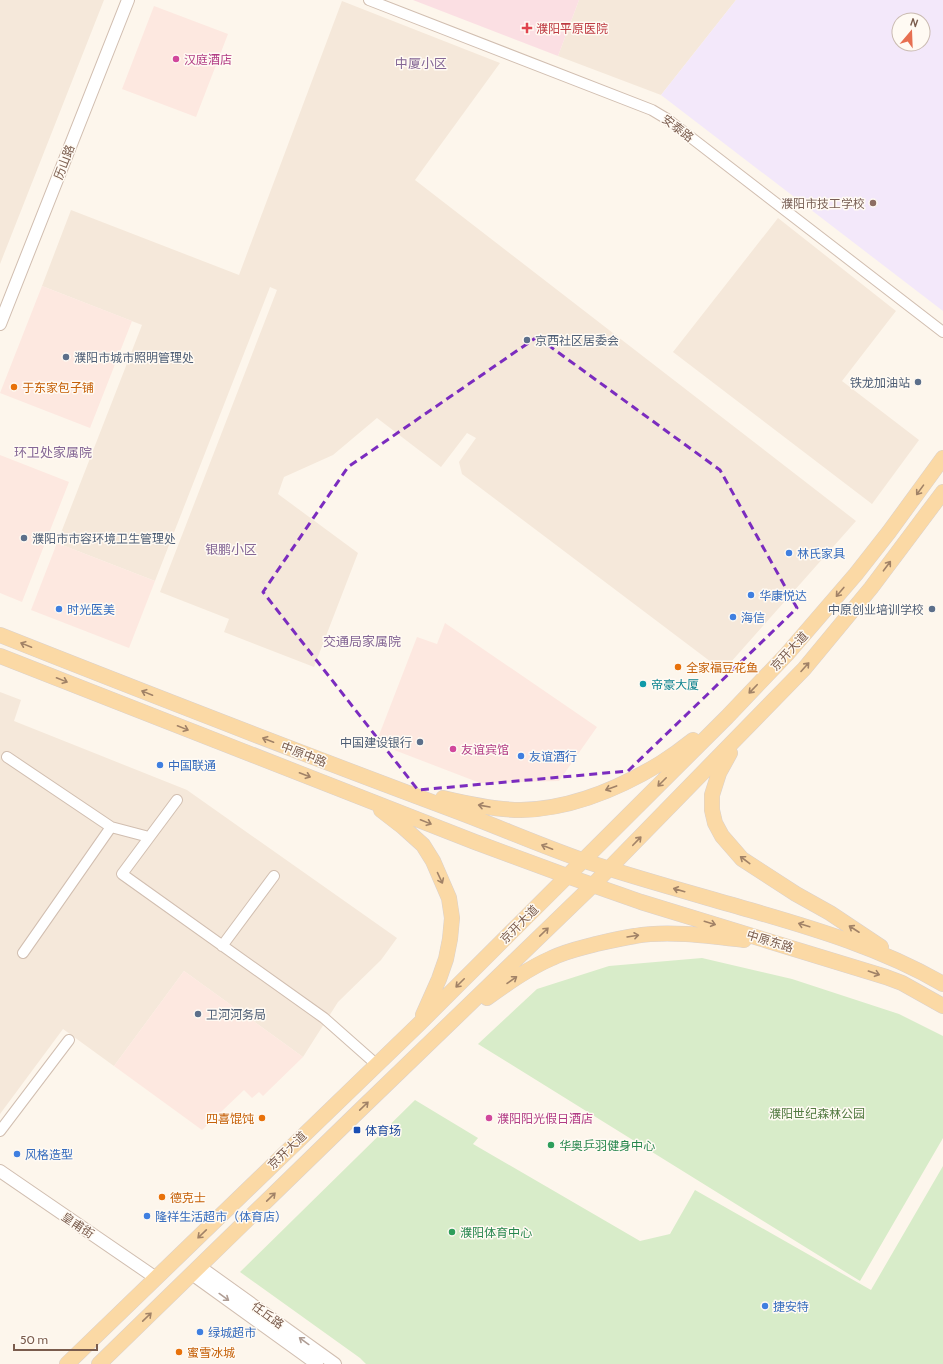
<svg xmlns="http://www.w3.org/2000/svg" width="943" height="1364" font-family="Cabin,'Noto Sans SC',sans-serif">
  <rect width="100%" height="100%" fill="#fdf6ec"/>
  <path fill="#f5e8da" d="M0,0H104L0,264Z
    M579,0H736L661,95L558,56Z
    M342,1L500,63L415,180L856,521L723,671L462,474L459,462L476,438L467,433L441,467L377,418L333,455L284,477L278,494L358,553L314,667L224,632L229,619L160,592L277,290L270,287L155,581L57,543L142,325L42,286L71,210L239,275Z
    M778,218L896,311L842,381L919,440L872,504L673,352Z
    M0,692L21,700L14,721L187,790L397,938L381,960L338,1002L303,1057L184,971L114,1066L63,1029L0,1114Z"/>
  <path fill="#fde8e0" d="M154,6L228,34L196,117L122,89Z
    M42,286L132,321L90,428L0,393Z
    M0,455L69,482L22,602L0,593Z
    M57,543L155,581L129,648L31,610Z
    M445,623L597,727L559,781L480,783L376,743L417,637L437,644Z
    M184,971L303,1057L263,1096L259,1092L252,1098L244,1090L202,1130L114,1066Z"/>
  <path fill="#f3e8fa" fill-rule="evenodd" d="M736,0H943V311L661,95ZM899,20H923V44H899Z"/>
  <path fill="#fbdfe3" d="M413,0H579L558,56Z"/>
  <path fill="#d8ecc9" d="M702,958L792,979L899,1014L943,1036V1138L860,1281L478,1044L537,989L609,966Z
    M415,1100L478,1138L473,1144L640,1241L670,1234L695,1190L871,1290L943,1166V1364H366L360,1358L240,1272Z"/>
  <g fill="none" stroke-linecap="round" stroke-linejoin="round">
    <g stroke="#d1beb0" stroke-width="12">
      <path id="minor" d="M369,0L652,110L667,119L943,332
        M7,757L111,827L149,837
        M177,800L122,874L324,1018L376,1064
        M222,946L274,876
        M23,953L111,827
        M0,1131L69,1040"/>
    </g>
    <g stroke="#d1beb0" stroke-width="14">
      <path id="tertiary" d="M0,324L128,0
        M0,1171L156,1278
        M200,1267L335,1364
        M192,1274L317,1364"/>
    </g>
    <g stroke="#dad1cd" stroke-width="16">
      <path id="primary" d="M0,635C149,694 298,752 448,808C494,825 539,845 585,861C639,879 695,894 750,910C816,929 883,949 943,984
        M0,656L475,842L567,876L641,902L886,977L902,983L943,1006
        M730,753L719,773L712,795V810L715,823L722,836L742,859L796,894L830,913L881,947
        M443,798C468,804 495,810 521,810C570,809 620,788 661,763C672,756 683,748 693,740
        M381,810L403,827L423,845L433,861L449,898L452,918L450,939L446,959L439,979L423,1015
        M487,998C508,983 529,968 552,958C566,951 581,948 596,944C609,941 622,938 635,936C668,930 711,936 744,940
        M67,1364L420,1023L727,717L787,654L856,574L889,532L943,458
        M99,1364L360,1110L593,885L804,669L871,588L943,492"/>
    </g>
    <use href="#minor" stroke="#fff" stroke-width="10"/>
    <use href="#tertiary" stroke="#fff" stroke-width="12"/>
    <use href="#primary" stroke="#fbd9a5" stroke-width="15"/>
  </g>
  <defs><path id="oneway-shaft" d="M-6 0H5M1.5-3L5.5 0L1.5 3" fill="none" stroke-width="1.6" stroke-linecap="round" stroke-linejoin="round"/></defs>
  <g stroke="#a18267">
    <use href="#oneway-shaft" transform="translate(920 490) rotate(126)"/>
    <use href="#oneway-shaft" transform="translate(887 566) rotate(-53)"/>
    <use href="#oneway-shaft" transform="translate(840 592) rotate(130)"/>
    <use href="#oneway-shaft" transform="translate(26 645) rotate(-158)"/>
    <use href="#oneway-shaft" transform="translate(805 667) rotate(-48)"/>
    <use href="#oneway-shaft" transform="translate(62 680) rotate(22)"/>
    <use href="#oneway-shaft" transform="translate(753 689) rotate(134)"/>
    <use href="#oneway-shaft" transform="translate(147 693) rotate(-158)"/>
    <use href="#oneway-shaft" transform="translate(183 728) rotate(22)"/>
    <use href="#oneway-shaft" transform="translate(268 740) rotate(-159)"/>
    <use href="#oneway-shaft" transform="translate(305 775) rotate(21)"/>
    <use href="#oneway-shaft" transform="translate(662 782) rotate(135)"/>
    <use href="#oneway-shaft" transform="translate(611 788) rotate(160)"/>
    <use href="#oneway-shaft" transform="translate(484 806) rotate(-170)"/>
    <use href="#oneway-shaft" transform="translate(426 822) rotate(22)"/>
    <use href="#oneway-shaft" transform="translate(637 841) rotate(-46)"/>
    <use href="#oneway-shaft" transform="translate(547 847) rotate(-159)"/>
    <use href="#oneway-shaft" transform="translate(745 860) rotate(-143)"/>
    <use href="#oneway-shaft" transform="translate(440 878) rotate(65)"/>
    <use href="#oneway-shaft" transform="translate(679 890) rotate(-164)"/>
    <use href="#oneway-shaft" transform="translate(710 923) rotate(17)"/>
    <use href="#oneway-shaft" transform="translate(804 925) rotate(-163)"/>
    <use href="#oneway-shaft" transform="translate(854 929) rotate(-147)"/>
    <use href="#oneway-shaft" transform="translate(544 932) rotate(-44)"/>
    <use href="#oneway-shaft" transform="translate(633 936) rotate(-9)"/>
    <use href="#oneway-shaft" transform="translate(874 973) rotate(19)"/>
    <use href="#oneway-shaft" transform="translate(512 980) rotate(-35)"/>
    <use href="#oneway-shaft" transform="translate(460 983) rotate(135)"/>
    <use href="#oneway-shaft" transform="translate(364 1106) rotate(-44)"/>
    <use href="#oneway-shaft" transform="translate(271 1197) rotate(-44)"/>
    <use href="#oneway-shaft" transform="translate(202 1234) rotate(136)"/>
    <use href="#oneway-shaft" transform="translate(147 1317) rotate(-44)"/>
  </g>
  <g stroke="#af9d94">
    <use href="#oneway-shaft" transform="translate(224 1297) rotate(36)"/>
    <use href="#oneway-shaft" transform="translate(304 1341) rotate(-144)"/>
  </g>
  <path fill="none" stroke="#7b2cbf" stroke-width="3" stroke-dasharray="8 5" stroke-linejoin="round" d="M537,337L720,470L797,608L628,771L418,790L263,592L348,467Z"/>
  <path fill="#e0444e" stroke="#fffaf3" stroke-width="1.5" d="M525 22h4v4h4v4h-4v4h-4v-4h-4v-4h4z"/>
  <g fill="#d1479c" stroke="#fffaf3" stroke-width="1.5">
    <circle cx="176" cy="59" r="4"/>
    <circle cx="453" cy="749" r="4"/>
    <circle cx="489" cy="1118" r="4"/>
  </g>
  <circle fill="#8d6e63" stroke="#fffaf3" stroke-width="1.5" cx="873" cy="203" r="4"/>
  <g fill="#5c6f8a" stroke="#fffaf3" stroke-width="1.5">
    <circle cx="527" cy="340" r="4"/>
    <circle cx="66" cy="357" r="4"/>
    <circle cx="918" cy="382" r="4"/>
    <circle cx="24" cy="538" r="4"/>
    <circle cx="932" cy="609" r="4"/>
    <circle cx="420" cy="742" r="4"/>
    <circle cx="198" cy="1014" r="4"/>
  </g>
  <g fill="#e8710a" stroke="#fffaf3" stroke-width="1.5">
    <circle cx="14" cy="387" r="4"/>
    <circle cx="678" cy="667" r="4"/>
    <circle cx="262" cy="1118" r="4"/>
    <circle cx="162" cy="1197" r="4"/>
    <circle cx="179" cy="1352" r="4"/>
  </g>
  <g fill="#3f7fe0" stroke="#fffaf3" stroke-width="1.5">
    <circle cx="789" cy="553" r="4"/>
    <circle cx="751" cy="595" r="4"/>
    <circle cx="59" cy="609" r="4"/>
    <circle cx="733" cy="617" r="4"/>
    <circle cx="521" cy="756" r="4"/>
    <circle cx="160" cy="765" r="4"/>
    <circle cx="17" cy="1154" r="4"/>
    <circle cx="147" cy="1216" r="4"/>
    <circle cx="765" cy="1306" r="4"/>
    <circle cx="200" cy="1332" r="4"/>
  </g>
  <circle fill="#0f9aa8" stroke="#fffaf3" stroke-width="1.5" cx="643" cy="684" r="4"/>
  <rect fill="#1a4fb4" stroke="#fffaf3" stroke-width="1.5" x="353" y="1126" width="8" height="8" rx="2"/>
  <g fill="#2e9e5b" stroke="#fffaf3" stroke-width="1.5">
    <circle cx="551" cy="1145" r="4"/>
    <circle cx="452" cy="1232" r="4"/>
  </g>
  <g text-anchor="middle" dominant-baseline="central" stroke-width="3" stroke-linejoin="round" paint-order="stroke">
    <g font-size="12" fill="#be3a42" stroke="#fffaf3" text-anchor="start">
      <text x="536" y="28">濮阳平原医院</text>
    </g>
    <g font-size="12" fill="#b23c85" stroke="#fffaf3" text-anchor="start">
      <text x="184" y="59">汉庭酒店</text>
      <text x="461" y="749">友谊宾馆</text>
      <text x="497" y="1118">濮阳阳光假日酒店</text>
    </g>
    <g font-size="12" fill="#7a5c4d" stroke="#fffaf3">
      <text transform="translate(678 128) rotate(37)">安泰路</text>
      <text transform="translate(64 162) rotate(-69)">历山路</text>
      <text transform="translate(789 651) rotate(-47)">京开大道</text>
      <text transform="translate(304 754) rotate(21)">中原中路</text>
      <text transform="translate(519 924) rotate(-45)">京开大道</text>
      <text transform="translate(770 941) rotate(17)">中原东路</text>
      <text transform="translate(287 1150) rotate(-44)">京开大道</text>
      <text transform="translate(78 1225) rotate(34)">皇甫街</text>
      <text transform="translate(268 1315) rotate(36)">任丘路</text>
    </g>
    <g font-size="12" fill="#785e54" stroke="#fffaf3" text-anchor="end">
      <text x="865" y="203">濮阳市技工学校</text>
    </g>
    <g font-size="12" fill="#4e5e75" stroke="#fffaf3" text-anchor="start">
      <text x="535" y="340">京西社区居委会</text>
      <text x="74" y="357">濮阳市城市照明管理处</text>
      <text x="910" y="382" text-anchor="end">铁龙加油站</text>
      <text x="32" y="538">濮阳市市容环境卫生管理处</text>
      <text x="924" y="609" text-anchor="end">中原创业培训学校</text>
      <text x="412" y="742" text-anchor="end">中国建设银行</text>
      <text x="206" y="1014">卫河河务局</text>
    </g>
    <g font-size="12" fill="#c56008" stroke="#fffaf3" text-anchor="start">
      <text x="22" y="387">于东家包子铺</text>
      <text x="686" y="667">全家福豆花鱼</text>
      <text x="254" y="1118" text-anchor="end">四喜馄饨</text>
      <text x="170" y="1197">德克士</text>
      <text x="187" y="1352">蜜雪冰城</text>
    </g>
    <g font-size="12" fill="#366cbe" stroke="#fffaf3" text-anchor="start">
      <text x="797" y="553">林氏家具</text>
      <text x="759" y="595">华康悦达</text>
      <text x="67" y="609">时光医美</text>
      <text x="741" y="617">海信</text>
      <text x="529" y="756">友谊酒行</text>
      <text x="168" y="765">中国联通</text>
      <text x="25" y="1154">风格造型</text>
      <text x="155" y="1216">隆祥生活超市（体育店）</text>
      <text x="773" y="1306">捷安特</text>
      <text x="208" y="1332">绿城超市</text>
    </g>
    <g font-size="12" fill="#0d838f" stroke="#fffaf3" text-anchor="start">
      <text x="651" y="684">帝豪大厦</text>
    </g>
    <g font-size="12" fill="#537a41" stroke="#fffaf3">
      <text x="817" y="1113">濮阳世纪森林公园</text>
    </g>
    <g font-size="12" fill="#164399" stroke="#fffaf3" text-anchor="start">
      <text x="365" y="1130">体育场</text>
    </g>
    <g font-size="12" fill="#27864d" stroke="#fffaf3" text-anchor="start">
      <text x="559" y="1145">华奥乒羽健身中心</text>
      <text x="460" y="1232">濮阳体育中心</text>
    </g>
    <g font-size="13" fill="#846695" stroke="#fffaf3">
      <text x="421" y="63">中厦小区</text>
      <text x="53" y="452">环卫处家属院</text>
      <text x="231" y="549">银鹏小区</text>
      <text x="362" y="641">交通局家属院</text>
    </g>
  </g>
  <g transform="translate(911 32) rotate(19)"><circle r="19" fill="#fffaf3" stroke="#cabbb1"/>
  <path d="M0-3L7 15L0 10L-7 15Z" fill="#e76f51"/>
  <text y="-6" font-size="11" font-weight="bold" text-anchor="middle" fill="#7a5c4d">N</text>
  </g>
  <path d="M14 1344v6h83v-6" fill="none" stroke="#7a5c4d" stroke-width="2"/>
  <text x="20" y="1344" font-size="12" fill="#7a5c4d" stroke="#fffaf3" stroke-width="3" paint-order="stroke">50 m</text>
</svg>
